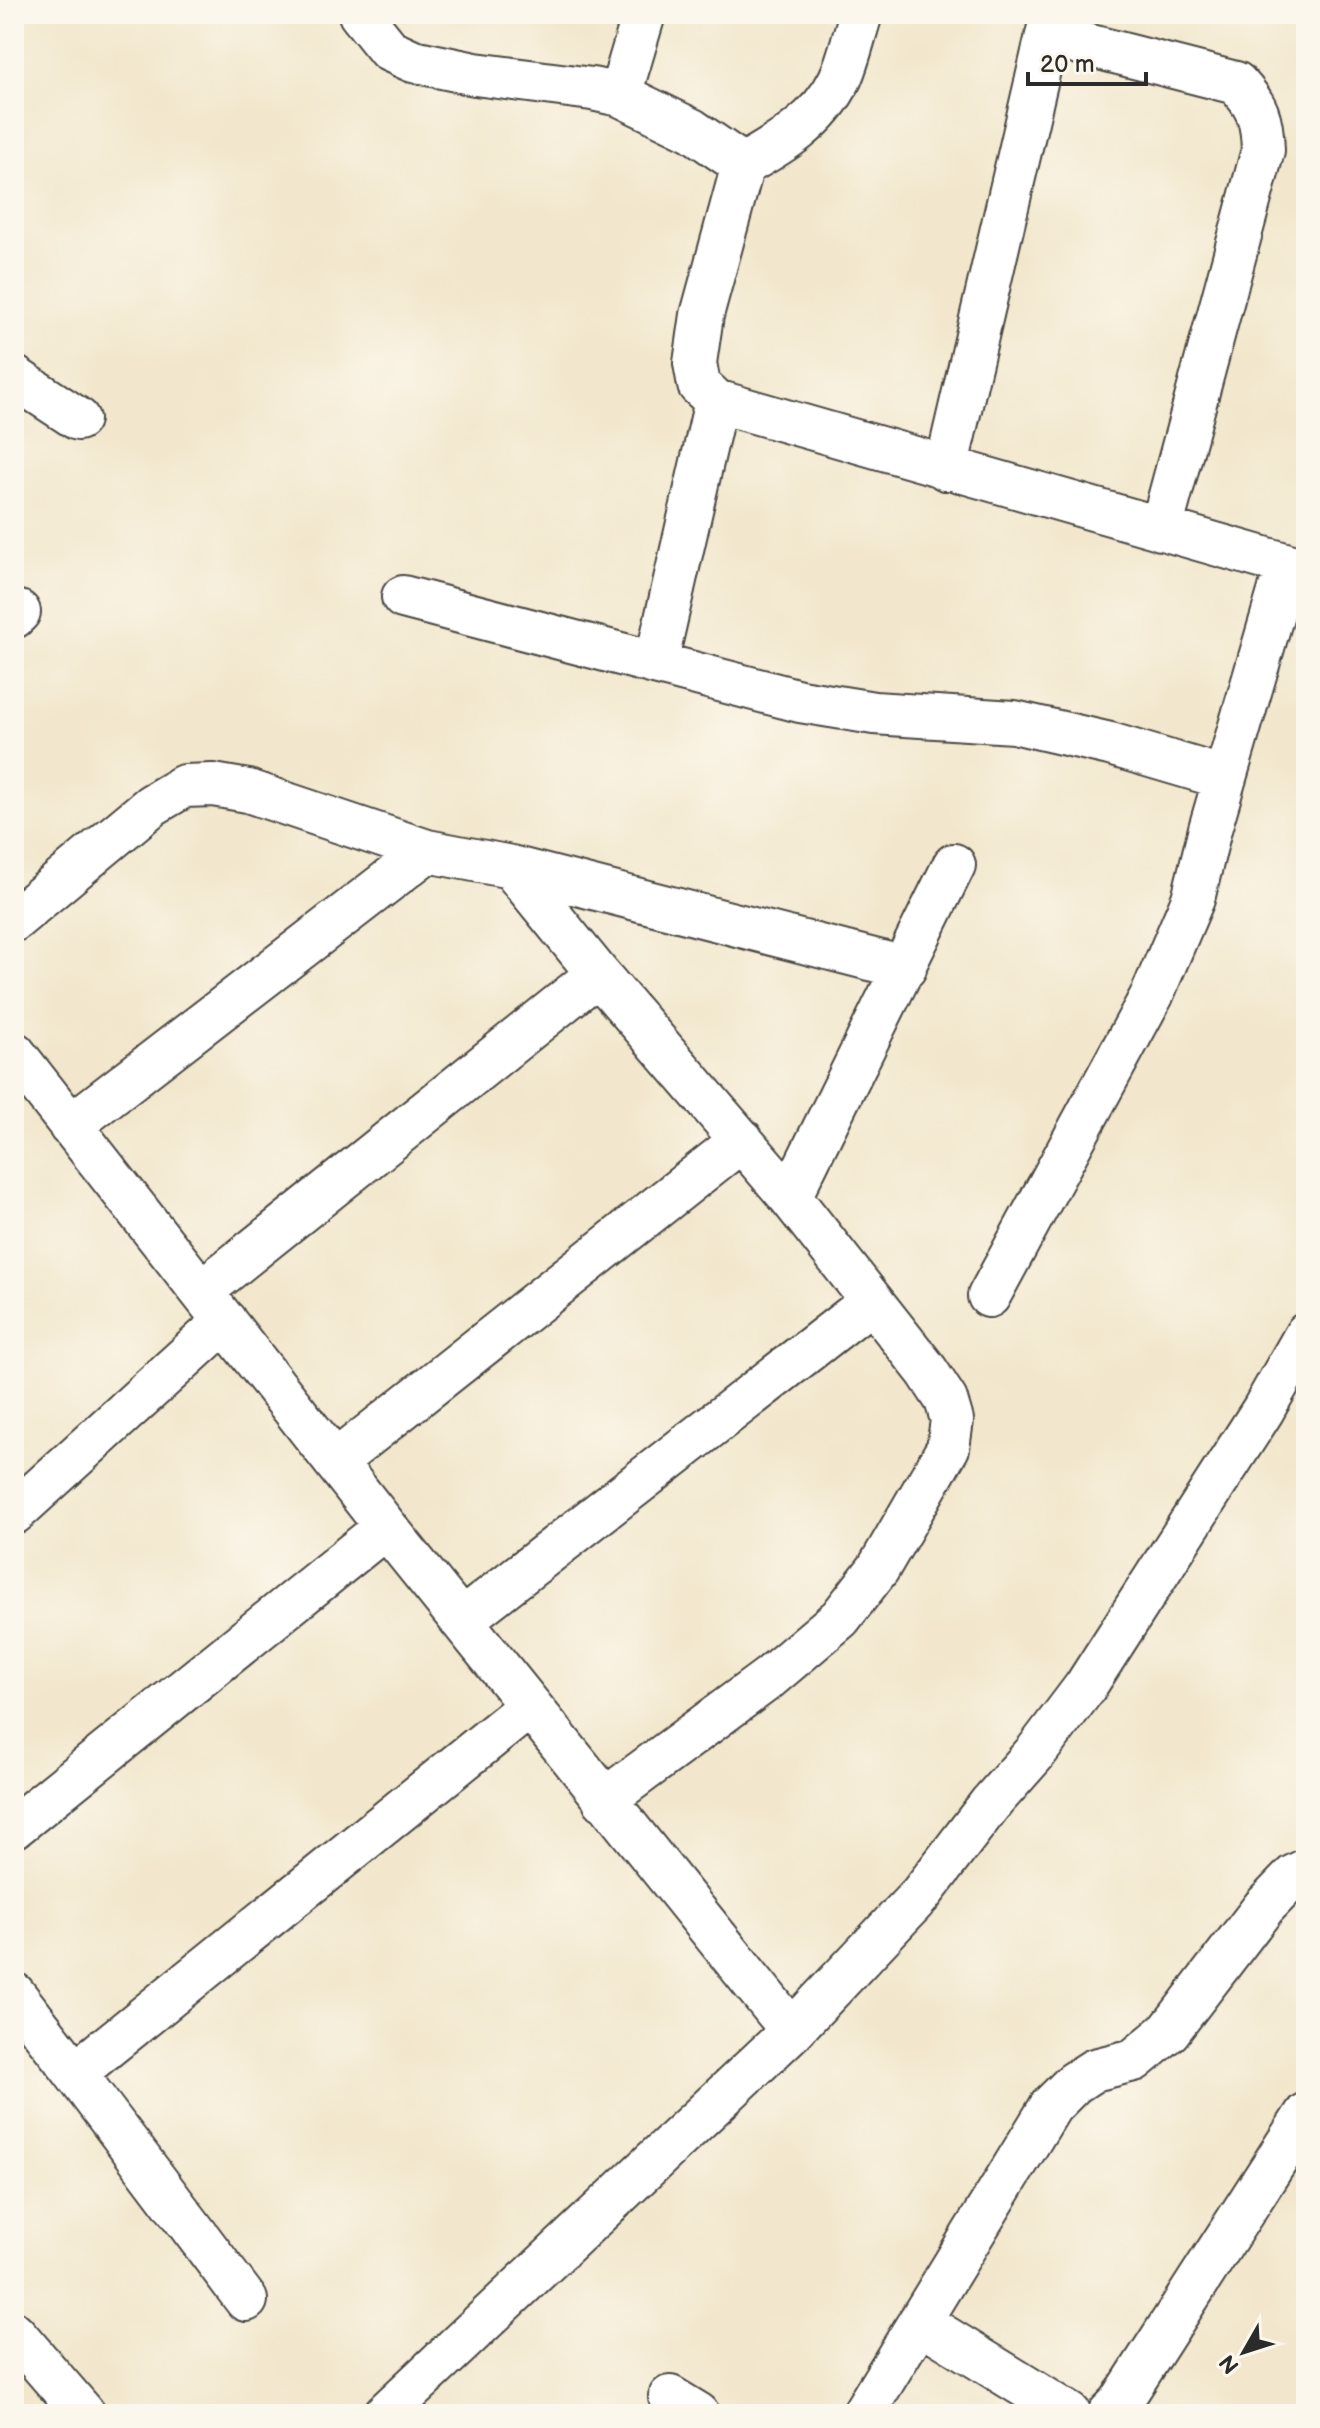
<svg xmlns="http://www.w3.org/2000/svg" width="1320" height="2428" font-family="'Balsamiq Sans',sans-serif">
  <rect width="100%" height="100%" fill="#fbf7ec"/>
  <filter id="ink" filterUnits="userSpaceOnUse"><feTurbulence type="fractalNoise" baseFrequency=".0125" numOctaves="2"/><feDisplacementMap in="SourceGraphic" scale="16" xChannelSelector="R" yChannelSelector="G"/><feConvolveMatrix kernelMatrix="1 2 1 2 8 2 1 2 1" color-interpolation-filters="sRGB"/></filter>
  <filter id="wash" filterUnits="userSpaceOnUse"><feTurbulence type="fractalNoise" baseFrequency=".006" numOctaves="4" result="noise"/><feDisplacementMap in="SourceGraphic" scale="32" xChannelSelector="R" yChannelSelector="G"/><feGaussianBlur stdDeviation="1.8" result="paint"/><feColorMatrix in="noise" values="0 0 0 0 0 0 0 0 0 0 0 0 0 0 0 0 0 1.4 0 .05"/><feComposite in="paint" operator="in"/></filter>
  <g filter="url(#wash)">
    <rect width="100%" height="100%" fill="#f2e7cc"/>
  </g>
  <g filter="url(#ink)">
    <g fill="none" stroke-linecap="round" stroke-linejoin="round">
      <g stroke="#494743" stroke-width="46">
        <path id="street" d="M360,14L389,50L413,61L475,74L592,89L620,95L692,130L743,165
          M861,14C854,35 849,59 840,79C820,121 782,143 743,165L702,315L695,363L699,385L716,401L1306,570
          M1048,35L1236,83C1258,106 1262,119 1263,150L1161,529
          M620,95L644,14
          M14,377L78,419
          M946,469L1052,14
          M403,597L800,701L874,713L1014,722L1110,744L1225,778
          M14,617L19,612
          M656,663L716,401
          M511,867L905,968
          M14,920L152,805L184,786L213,785L248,791L427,851
          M14,1053L386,1527L792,2031
          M70,1126L427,851L511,867L598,974L790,1197L927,1371L946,1400L952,1420L948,1448L878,1569L840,1618L769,1678L604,1800
          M790,1197L954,865
          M202,1291L598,974
          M989,1296L1152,995L1193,899L1210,829L1287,565
          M336,1461L742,1140
          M14,1513L225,1321
          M462,1620L871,1302
          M14,1827L386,1527
          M14,1994L75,2073L530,1706
          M75,2073L246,2300
          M920,2322L1070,2414
          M14,2333L84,2414
          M670,2397L698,2414
          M385,2414L792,2031L921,1894L990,1804L1036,1752L1085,1687L1263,1410L1306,1334
          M863,2414L1051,2106L1074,2083L1094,2070L1134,2060L1169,2031L1264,1907L1294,1876L1306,1870
          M1109,2414L1120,2403L1306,2114"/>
      </g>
      <use href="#street" stroke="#fff" stroke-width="42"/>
    </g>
  </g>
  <rect width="1320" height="2428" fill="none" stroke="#fbf7ec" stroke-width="48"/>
  <g transform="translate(1244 2352) rotate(231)" stroke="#fbf7ec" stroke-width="6" paint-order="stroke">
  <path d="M0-6L14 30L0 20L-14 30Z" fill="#2b2b2b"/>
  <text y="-12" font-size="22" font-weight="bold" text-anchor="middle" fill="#2b2b2b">N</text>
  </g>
  <path d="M1028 72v12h118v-12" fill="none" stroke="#2b2b2b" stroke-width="4"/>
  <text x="1040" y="72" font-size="24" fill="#2b2b2b" stroke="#fbf7ec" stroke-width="6" paint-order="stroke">20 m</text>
</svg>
